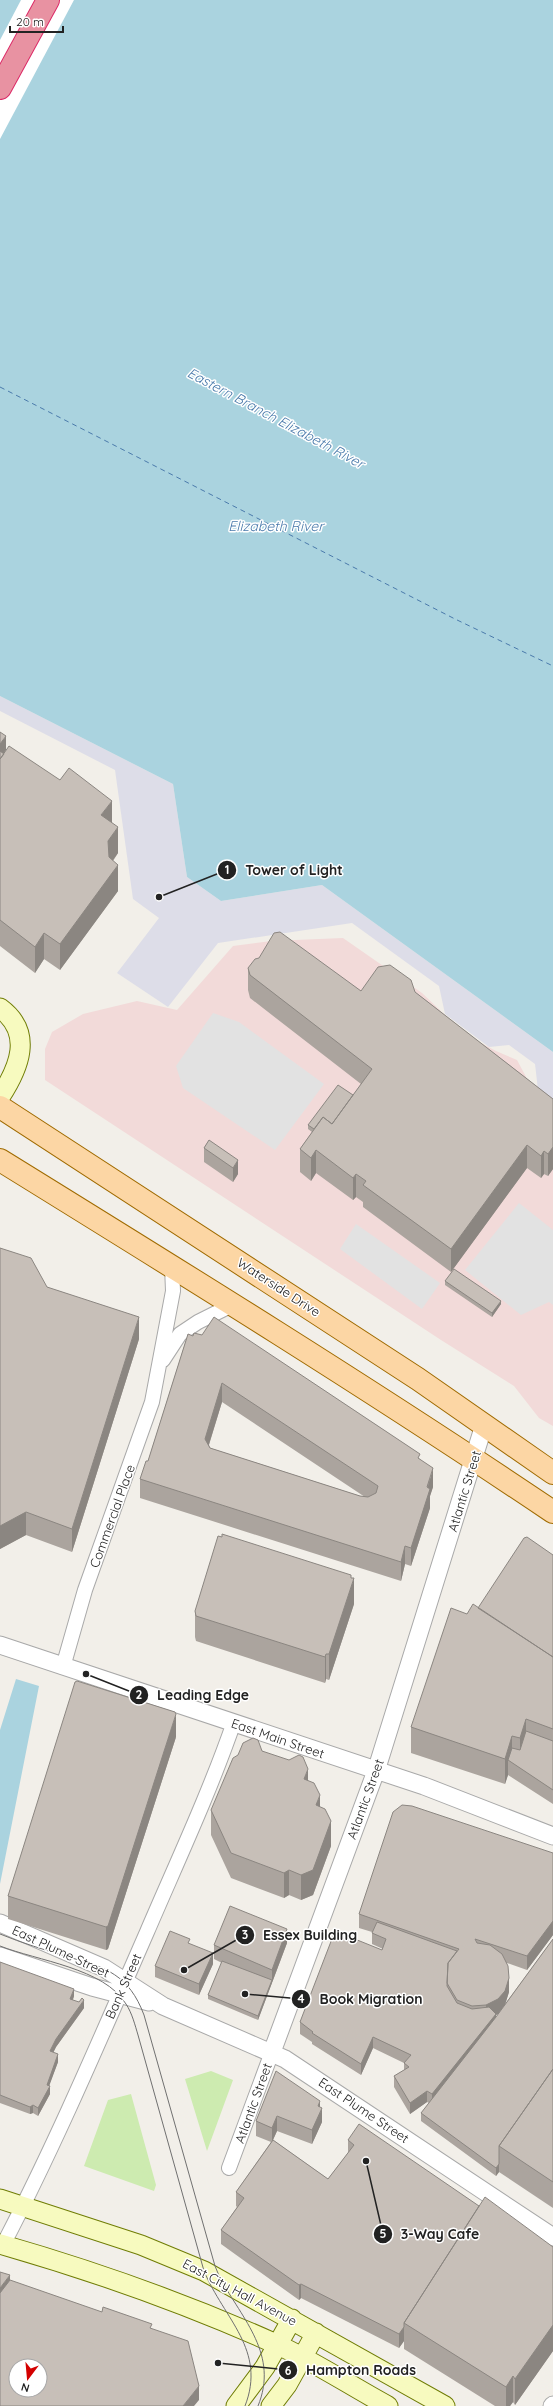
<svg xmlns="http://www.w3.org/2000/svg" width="553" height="2406" font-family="Quicksand,sans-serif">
  <rect width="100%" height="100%" fill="#f2efe9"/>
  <path fill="#f2dad9" d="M343,938L422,993L466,1035L496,1051L517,1060L531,1086L553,1105V1426L539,1418L514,1386L441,1340L45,1080V1049L52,1032L83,1014L137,1001L177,1010L233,946L271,941Z"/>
  <path fill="#cdebb0" d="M211,2071L233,2080L207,2151L185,2079Z
    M131,2094L156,2185L154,2191L84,2166L108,2100Z"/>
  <path fill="#e2e2e2" d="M213,1013L239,1022L324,1084L275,1150L183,1088L176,1066Z
    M519,1203L553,1230V1305L549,1302L521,1315L465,1270Z
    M356,1224L440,1283L422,1309L340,1249Z"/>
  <path fill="#dddde8" d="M0,696L173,784L187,877L221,901L322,885L553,1052V1101L538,1090L535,1064L509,1045L489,1047L445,1014L439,986L352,923L218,943L168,1007L117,973L159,918L133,899L115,770L0,711Z"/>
  <path fill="#aad3df" d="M0,0H553V1052L322,885L221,901L187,877L173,784L0,696Z
    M16,1679L39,1686L0,1884V1730Z"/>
  <path fill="#fff" d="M21,0H74L0,139V40Z"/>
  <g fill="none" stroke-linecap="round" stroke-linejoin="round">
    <path stroke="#4a7aab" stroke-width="1" stroke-dasharray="5 4" stroke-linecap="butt" d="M0,387L455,619L553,666"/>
    <g stroke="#a9a9a9" stroke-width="16">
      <path id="minor" d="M163,1360L180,1334L198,1322L232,1305
        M63,1667L85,1590L152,1402L173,1291L172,1266
        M229,2168L272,2052
        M3,2245C56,2143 101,2037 147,1932C177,1862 209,1794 234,1722"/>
    </g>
    <g stroke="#a9a9a9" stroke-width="19">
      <path id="tertiary" d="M0,1645L424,1786L553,1836
        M0,1923L104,1968L163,2006L285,2059L553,2237
        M0,1956L92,1987L149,2002
        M272,2052L376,1771L484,1425
        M552,2406L553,2405"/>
    </g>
    <g stroke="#707d05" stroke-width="21">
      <path id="secondary" d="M0,1008C34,1033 19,1068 0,1097
        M0,2199L141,2245L204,2271L445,2406
        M0,2244C94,2271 187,2304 276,2344C315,2362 351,2386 388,2406
        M236,2406L265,2367L292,2319
        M271,2406L287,2385L316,2333"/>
    </g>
    <g stroke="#a06b00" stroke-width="24">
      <path id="primary" d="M0,1107L418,1379L553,1473
        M0,1160C186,1275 372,1390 553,1512"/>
    </g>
    <g stroke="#dc2a67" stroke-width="24">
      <path id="motorway" d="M0,88L48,0"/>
    </g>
    <use href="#minor" stroke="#fff" stroke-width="14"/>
    <use href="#tertiary" stroke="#fff" stroke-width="17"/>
    <use href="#secondary" stroke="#f7fabf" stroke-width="19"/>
    <use href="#primary" stroke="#fcd6a4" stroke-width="22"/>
    <use href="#motorway" stroke="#e892a2" stroke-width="22"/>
    <path stroke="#707070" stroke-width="1" d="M0,1934C22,1943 45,1950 68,1957C106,1967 129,1975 144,2015L215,2266L220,2278C243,2320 279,2355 258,2406
      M0,1946C38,1961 104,1968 126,2004C132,2013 135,2025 138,2035L204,2271C224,2319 267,2350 245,2406"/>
  </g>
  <path fill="#aba49e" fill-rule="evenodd" d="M0,732L6,750L3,754L112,822L118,853L113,861L118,891L60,970L44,959L35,973L0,946Z
    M248,968L361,991L415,992L553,1099V1169L548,1176L544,1174L541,1178L527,1168L451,1272L363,1207V1202L356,1197L353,1200L316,1173L311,1181L300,1172V1149L312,1132L308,1129V1125L353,1095L361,1084L250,998L248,990Z
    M209,1140L238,1174L233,1182L204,1162V1148Z
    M0,1248L47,1287L139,1339L72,1552L26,1535L0,1549Z
    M445,1281L501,1304L492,1317L445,1285Z
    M188,1334L420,1459L433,1487L430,1496V1508L411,1566L405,1564L401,1581L140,1498V1479L148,1461ZM222,1402L365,1497L360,1496L210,1448L209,1445Z
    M553,1555V1804L508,1775L505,1784L411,1753V1727L467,1614L478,1608Z
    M351,1578L354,1604L329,1680L326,1679L325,1683L196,1641L195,1637V1611Z
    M176,1737L108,1949L106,1950L8,1919V1896Z
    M262,1751L308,1780L320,1807L331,1846L313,1895L301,1900L289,1895L284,1898L231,1878L211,1835V1810Z
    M553,1853V1935L527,1970L507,1963L509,1992L505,2004L553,1939V2208L499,2172L496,2176L421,2121V2113L429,2103L427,2102L410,2114L394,2087V2076L404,2070V2063L373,2048L361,2075L312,2044V2042L300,2034V2022L382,1950L383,1949L372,1944V1932L359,1928V1914ZM502,2009L496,2017V2015L498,2014Z
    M287,1943L258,2020L208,1999V1995L222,1963L214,1959V1945Z
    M190,1944L213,1964L199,1995L155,1977V1966Z
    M0,1962L74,1996L73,2000L84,2008L56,2047L53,2053L58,2062L49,2085L50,2094L38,2116L33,2113L30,2114L0,2103Z
    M320,2107L322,2122L312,2144L277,2131L273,2140L328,2179L348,2153V2140L479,2206L553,2247V2351L515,2405L513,2402L510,2406H495L404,2349V2341L399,2348L301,2298L299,2300L221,2244V2230L237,2207L236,2206V2192L271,2142L256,2136V2121Z"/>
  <path fill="#8b8681" d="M6,736V750L0,758V744Z
    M112,801V827L101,815Z
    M118,827V853L108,867V841Z
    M118,865V891L60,970V944Z
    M44,933V959L35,973V947Z
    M527,1145V1168L451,1272V1249Z
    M553,1147V1169L548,1176V1154Z
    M316,1150V1173L311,1181V1158Z
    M544,1151V1174L541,1178V1156Z
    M238,1160V1174L233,1182V1168Z
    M356,1174V1197L353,1200V1178Z
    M501,1301V1304L492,1317V1313Z
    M139,1317V1339L72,1552V1529Z
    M222,1383V1402L205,1457V1439Z
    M433,1468V1487L430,1496V1508L411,1566V1548Z
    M26,1512V1535L0,1549V1526Z
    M405,1546V1564L401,1581V1562Z
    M354,1578V1604L329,1680V1654Z
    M326,1654V1679L325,1683V1657Z
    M176,1714V1737L108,1949L106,1950V1927Z
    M526,1719V1745L520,1764V1738Z
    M512,1736V1762L508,1760V1775L505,1784V1759Z
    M308,1769V1794L304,1779Z
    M320,1795V1820L316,1805Z
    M331,1821V1846L313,1895L301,1900V1875Z
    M289,1870V1895L284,1898V1873Z
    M553,1921V1935L527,1970V1956Z
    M287,1929V1943L258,2020V2016L272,1980V1970Z
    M213,1953V1964L199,1995V1984Z
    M509,1978V1992L505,2005L498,2014L496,2015V2025L432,2105V2094L486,2020V2005Z
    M74,1989V1996L70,2007V1999Z
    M84,2000V2008L56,2047L50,2059V2051L56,2039Z
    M373,2037V2048L361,2075V2064Z
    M58,2054V2062L47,2092L50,2086V2094L38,2116V2108Z
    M427,2091V2102L410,2114V2103Z
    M320,2101V2113L322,2108V2122L312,2144V2130L318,2106Z
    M33,2105V2113L30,2114V2107Z
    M277,2116V2131L272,2142V2128Z
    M499,2164V2172L496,2176V2168Z
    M10,2275V2294L0,2307V2288Z
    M301,2284V2298L299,2300V2285Z
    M553,2325V2351L515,2405V2379Z
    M404,2327V2341L399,2348V2334Z
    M513,2376V2402L510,2406H506V2387Z
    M199,2386V2400L194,2406H183Z"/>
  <path fill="#c7bfb8" stroke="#8b8681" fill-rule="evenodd" d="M0,732L6,736L0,744Z
    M9,746L60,780L69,768L112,801L101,815L118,827L108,841L109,857L118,865L60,944L44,933L35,947L0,920V759Z
    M0,751L4,754L0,759Z
    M280,932L361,991L378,967L390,965L411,980L415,992L553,1099V1147L548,1154L544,1151L541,1156L527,1145L451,1249L363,1185L366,1181L356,1174L353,1178L316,1150L311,1158L300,1149L323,1117L332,1124L372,1069L250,975L248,968L255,959L259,958L274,933Z
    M338,1085L353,1095L332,1124L323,1117L314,1129L308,1125Z
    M209,1140L238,1160L233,1168L204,1148Z
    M0,1248L31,1258L47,1287L139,1317L72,1529L26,1512L0,1526Z
    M454,1269L501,1301L492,1313L445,1281Z
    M214,1317L420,1454L418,1458L433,1468L427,1487L430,1489L411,1548L405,1546L401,1562L140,1479L146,1461H148L188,1334L193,1336L194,1333L202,1335ZM222,1383L378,1486L376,1493L368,1497L360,1496L210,1448L205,1439Z
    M222,1534L351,1575V1578H354L329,1654H326L325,1657L196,1616L195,1611L218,1536L222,1537Z
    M527,1537L553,1555V1657L478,1608L524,1538Z
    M473,1604L553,1657V1729L526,1719L520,1738L512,1736L505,1759L411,1727L451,1608L467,1614Z
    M77,1681L175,1712L176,1714L108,1926L106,1927L8,1896L75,1682Z
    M526,1731L553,1741V1790L508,1760L512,1748L520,1750Z
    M253,1738L258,1740L262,1751L289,1760L299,1755L303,1757L308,1769L304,1779L314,1783L320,1795L316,1805L325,1809L331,1821L313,1870L301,1875L289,1870L284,1873L231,1853L211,1810L233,1758L238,1755L243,1743Z
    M402,1805L412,1806L553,1853V1921L527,1956L475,1939L477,1943L490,1945L502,1954L508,1966L509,1978L505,1991L498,1999L486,2005L472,2006L457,2000L447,1983L448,1963L459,1949L359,1914L393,1812Z
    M230,1906L287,1929L272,1970L214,1945Z
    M377,1922L457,1951L448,1963L447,1986L457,2003L472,2009L489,2007L496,2014L432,2094L427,2091L410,2103L394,2076L409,2067L404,2063L411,2055L373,2037L361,2064L312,2033L313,2032L300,2022L335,1931L382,1950L386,1939L372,1933Z
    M170,1931L190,1939L188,1943L213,1953L199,1984L155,1966Z
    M553,1939V2069L499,2146V2164L496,2168L421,2113L496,2017Z
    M222,1961L272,1980L258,2016L208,1995Z
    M0,1962L74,1989L70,1999L79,2002L82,1998L84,2000L56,2039L50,2051L58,2054L47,2085L50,2086L38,2108L33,2105L30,2107L0,2095Z
    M553,2069V2182L499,2146Z
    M276,2071L320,2101L318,2106L322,2108L312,2130L277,2116L272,2128L256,2121Z
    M359,2124L479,2206L404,2323V2327L399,2334L301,2284L299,2285L221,2230L244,2198L236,2192L273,2140L328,2179L354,2145L348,2140Z
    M485,2197L553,2247V2325L515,2379L513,2376L506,2387L404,2323Z
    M0,2272L10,2275L0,2288Z
    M10,2280L102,2312L103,2307L152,2324L150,2328L188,2341L199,2386L183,2406H0V2293ZM16,2366H40V2390H16Z"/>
  <g text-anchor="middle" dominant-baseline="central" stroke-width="3" stroke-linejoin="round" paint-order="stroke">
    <g font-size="13" fill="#222" stroke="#fff">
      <text transform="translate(279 1287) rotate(33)">Waterside Drive</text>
      <text transform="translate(464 1491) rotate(-73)">Atlantic Street</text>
      <text transform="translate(112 1516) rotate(-70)">Commercial Place</text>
      <text transform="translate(278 1738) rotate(19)">East Main Street</text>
      <text transform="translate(365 1799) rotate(-70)">Atlantic Street</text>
      <text transform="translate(61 1951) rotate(25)">East Plume Street</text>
      <text transform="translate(123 1986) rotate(-66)">Bank Street</text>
      <text transform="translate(253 2103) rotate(-70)">Atlantic Street</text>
      <text transform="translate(364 2110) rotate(34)">East Plume Street</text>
      <text transform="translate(240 2292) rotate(28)">East City Hall Avenue</text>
    </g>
    <g font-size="14" font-style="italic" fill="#4a7aab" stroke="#fff">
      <text transform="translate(276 418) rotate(28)">Eastern Branch Elizabeth River</text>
      <text x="276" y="526">Elizabeth River</text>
    </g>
  </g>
  <path fill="none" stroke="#222" stroke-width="1.5" d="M159 897L227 870M86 1674L139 1695M184 1970L245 1935M245 1994L301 1999M366 2161L383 2234M218 2363L288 2370"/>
  <g fill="#222" stroke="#fff" stroke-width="1.5">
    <circle cx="159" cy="897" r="4"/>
    <circle cx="86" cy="1674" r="4"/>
    <circle cx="184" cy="1970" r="4"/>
    <circle cx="245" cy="1994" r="4"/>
    <circle cx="366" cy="2161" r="4"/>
    <circle cx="218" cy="2363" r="4"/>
    <circle cx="227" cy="870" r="10"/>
    <circle cx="139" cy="1695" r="10"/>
    <circle cx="245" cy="1935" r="10"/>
    <circle cx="301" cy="1999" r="10"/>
    <circle cx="383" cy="2234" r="10"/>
    <circle cx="288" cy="2370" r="10"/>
  </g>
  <g font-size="12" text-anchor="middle" font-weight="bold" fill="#fff">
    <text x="227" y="874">1</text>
    <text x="139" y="1699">2</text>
    <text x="245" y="1939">3</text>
    <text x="301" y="2003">4</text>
    <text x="383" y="2238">5</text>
    <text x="288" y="2375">6</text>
  </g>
  <g font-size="14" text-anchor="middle" font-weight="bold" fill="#222" stroke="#fff" stroke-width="3" stroke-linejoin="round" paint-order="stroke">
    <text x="294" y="875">Tower of Light</text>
    <text x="203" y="1700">Leading Edge</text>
    <text x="310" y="1940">Essex Building</text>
    <text x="371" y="2004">Book Migration</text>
    <text x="440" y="2239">3-Way Cafe</text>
    <text x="361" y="2375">Hampton Roads</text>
  </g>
  <g transform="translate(28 2378) rotate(196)"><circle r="19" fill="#ffffff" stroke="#a7a7a7"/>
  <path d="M0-3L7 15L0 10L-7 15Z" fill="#d40000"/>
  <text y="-6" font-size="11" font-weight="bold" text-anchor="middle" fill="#222222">N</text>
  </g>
  <path d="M10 26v6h53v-6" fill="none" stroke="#222222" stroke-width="2"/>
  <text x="16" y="26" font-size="12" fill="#222222" stroke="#ffffff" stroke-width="3" paint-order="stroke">20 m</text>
</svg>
